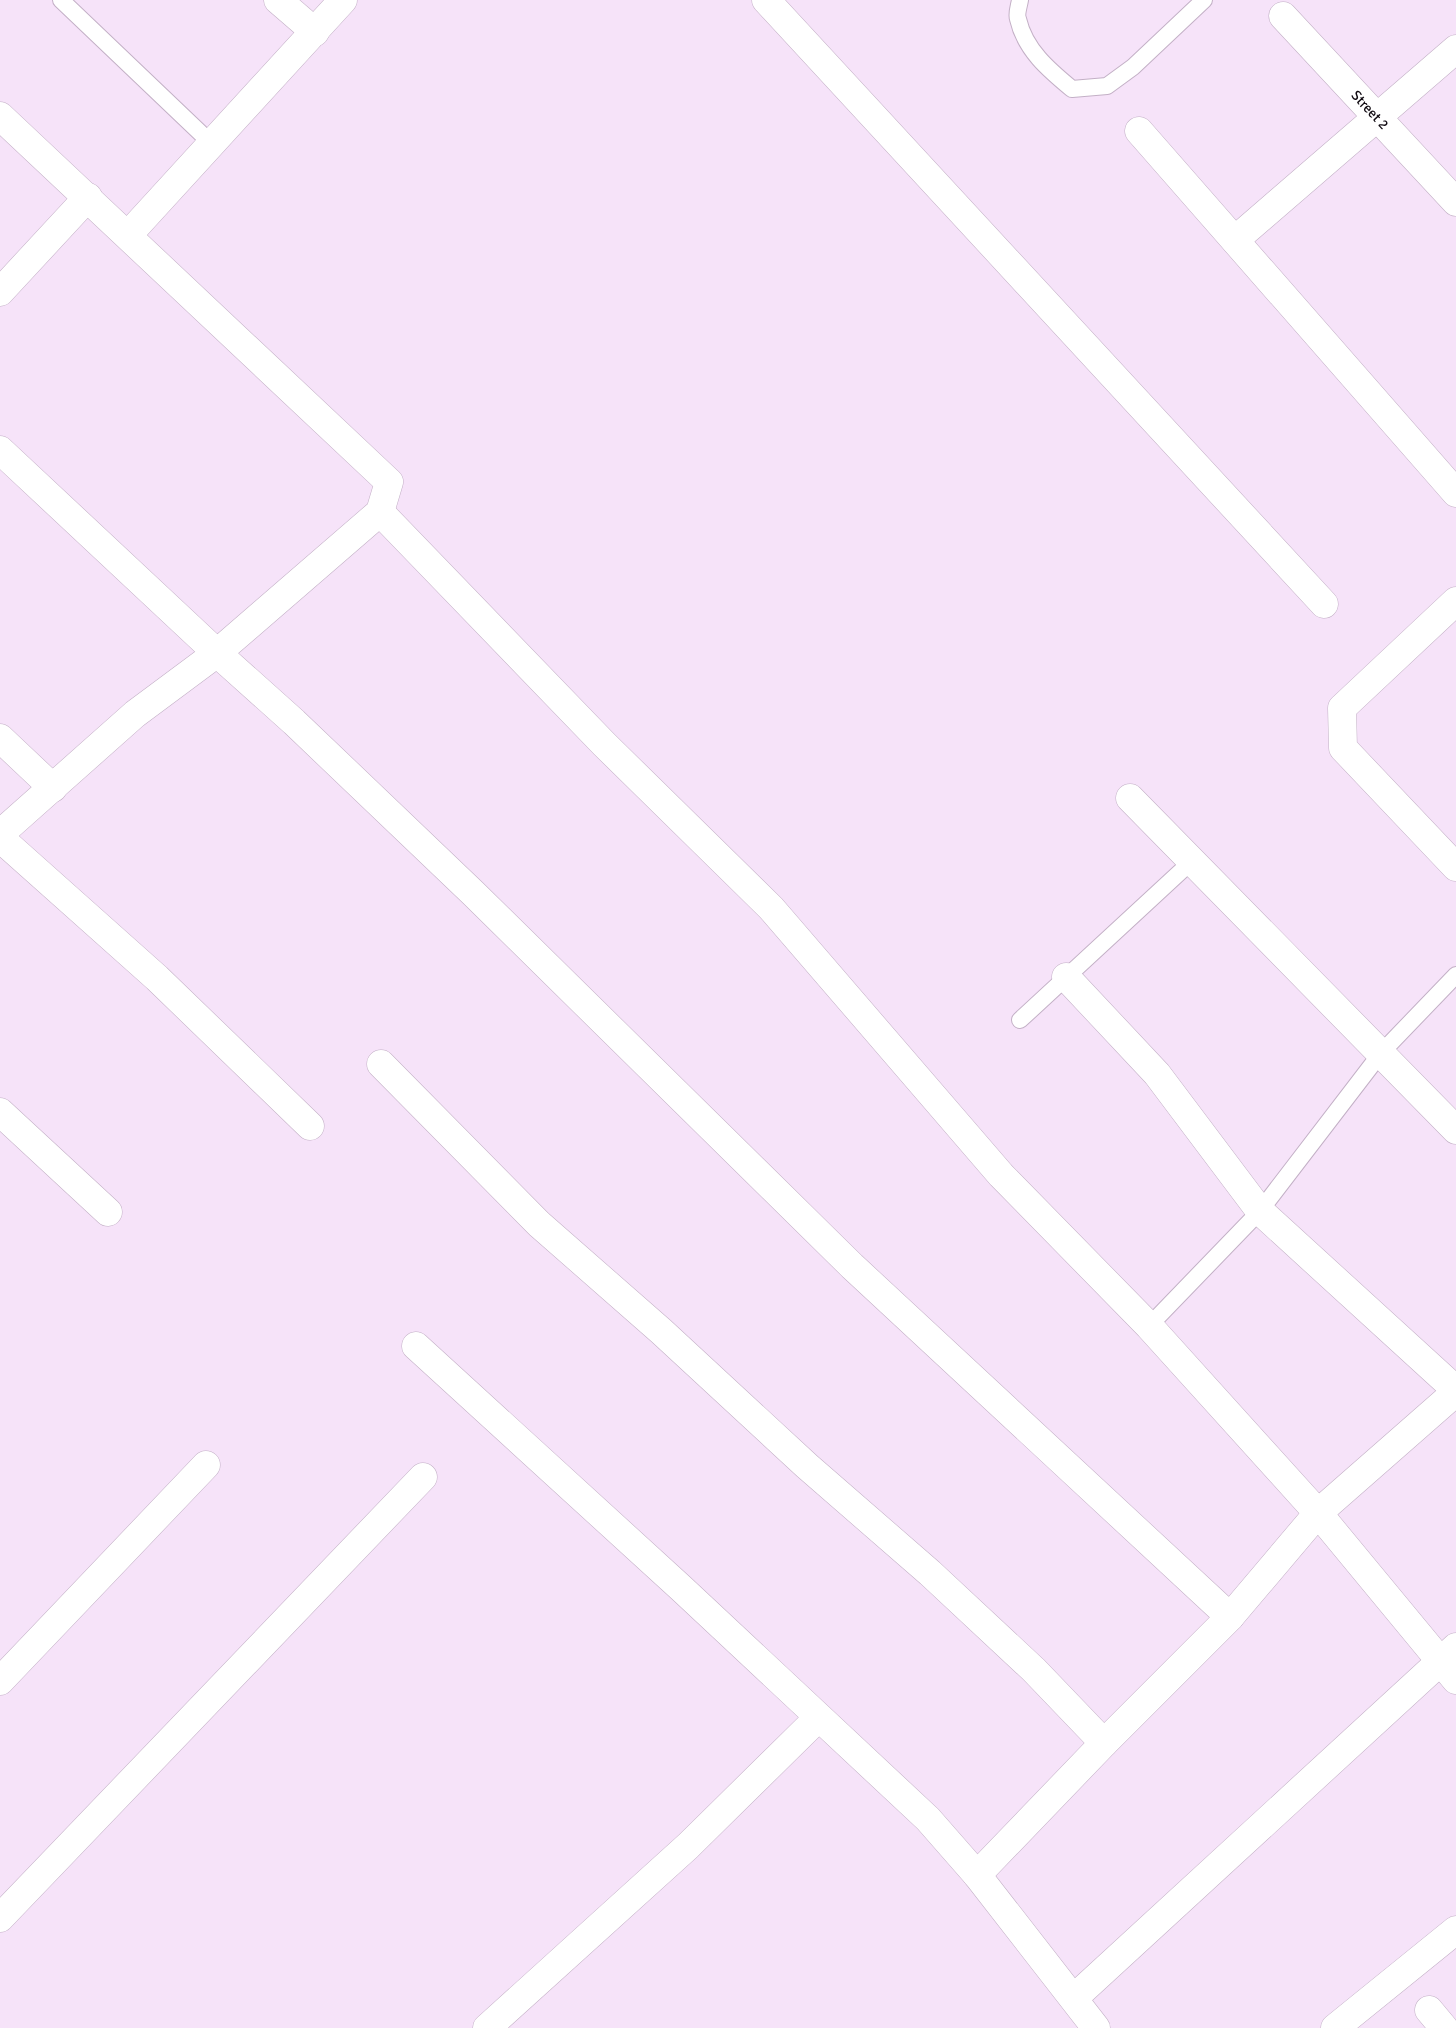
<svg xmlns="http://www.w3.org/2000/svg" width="1456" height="2028" font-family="Signika,sans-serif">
  <rect width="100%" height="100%" fill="#f6e3f9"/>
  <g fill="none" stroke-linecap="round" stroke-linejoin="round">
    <g stroke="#c3b0c6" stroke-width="18">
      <path id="lane" d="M61,0L212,144
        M1020,0C1019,6 1016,14 1018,19C1025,50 1049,70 1072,89L1107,86L1133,67L1204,0
        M1020,1020L1192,861
        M1149,1326L1260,1211L1381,1053L1456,975"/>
    </g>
    <g stroke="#c3b0c6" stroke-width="29">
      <g id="street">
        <path d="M278,0L315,32"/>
        <path d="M766,0L1324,604"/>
        <path id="s1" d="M1283,16L1456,202"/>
        <path d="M0,116L389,482L380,512L217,653L135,714L0,834"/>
        <path d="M1139,131L1456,493"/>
        <path d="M128,235L343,0"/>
        <path d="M1235,240L1456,49"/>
        <path d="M0,292L88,197"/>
        <path d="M0,450L217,653L294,722L473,893L852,1266L1230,1617"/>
        <path d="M380,512L604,744L771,908L1001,1175L1149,1326L1318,1513L1456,1680"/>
        <path d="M1456,601L1342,708L1343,748L1456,867"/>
        <path d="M0,738L53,788"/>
        <path d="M1130,798L1456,1130"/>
        <path d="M0,838L157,978L310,1126"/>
        <path d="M1066,977L1157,1074L1260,1211L1456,1390"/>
        <path d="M381,1064L539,1224L661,1331L807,1466L930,1573L1034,1670L1104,1743"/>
        <path d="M0,1112L108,1212"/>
        <path d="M416,1346L681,1588L928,1819L977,1875L1096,2028"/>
        <path d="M0,1681L206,1465"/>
        <path d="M977,1875L1104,1743L1230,1617L1318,1513L1456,1392"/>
        <path d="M0,1918L423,1477"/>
        <path d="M1074,1998L1456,1647"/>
        <path d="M1429,2010L1444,2028"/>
        <path d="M487,2028L688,1846L818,1718"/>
        <path d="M1335,2028L1456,1930"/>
      </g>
    </g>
    <use href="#lane" stroke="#fff" stroke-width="16"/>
    <use href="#street" stroke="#fff" stroke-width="28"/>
  </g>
  <g text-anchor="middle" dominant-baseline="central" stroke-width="4" stroke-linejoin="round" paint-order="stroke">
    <g font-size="14" fill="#0f0910" stroke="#fff">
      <text stroke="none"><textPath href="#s1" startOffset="128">Street 2</textPath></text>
    </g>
  </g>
</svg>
